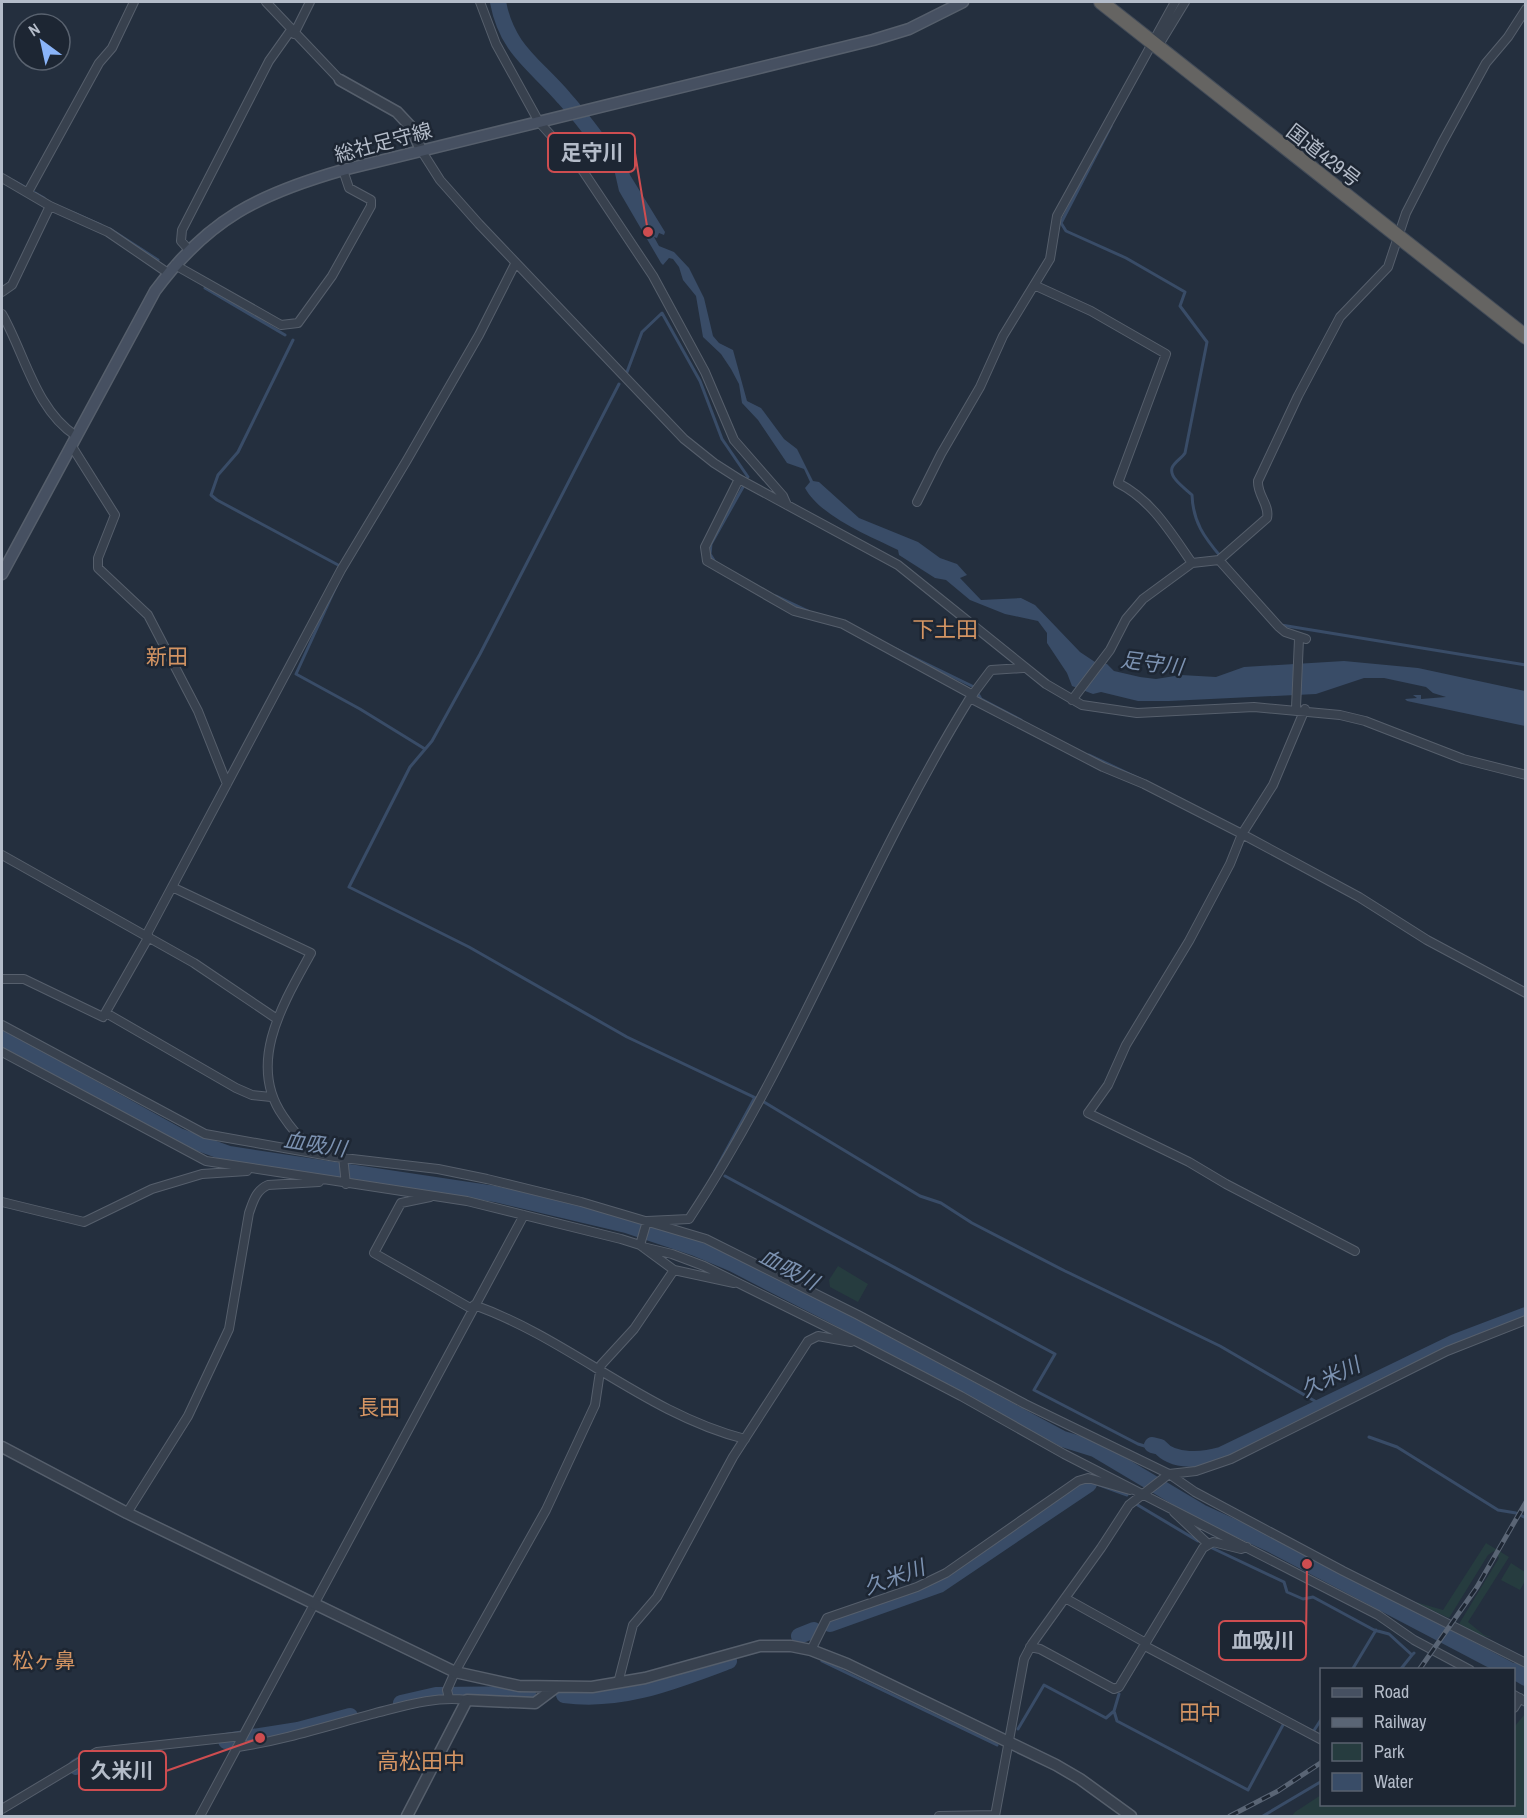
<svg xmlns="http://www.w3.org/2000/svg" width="1527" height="1818" font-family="'Archivo Narrow','Noto Sans JP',sans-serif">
  <rect width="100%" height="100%" fill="#242f3e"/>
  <path fill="#263c3f" d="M838,1266L868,1284L858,1302L830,1287L829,1280Z
    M1486,1543L1509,1557L1468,1622L1484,1635L1492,1637L1480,1636L1459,1624L1499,1558L1494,1551L1488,1555L1449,1618L1412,1601L1443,1610Z
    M1511,1563L1525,1572V1581L1520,1590L1501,1580Z
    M1525,1714V1816H1292L1295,1812L1321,1795L1322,1804H1514V1727Z"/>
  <path fill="#394c67" d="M612,140L625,157L630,175L665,232L664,235L659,233L657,238L654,237L659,246L674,252L689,268L704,298L713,336L719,343L733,350L747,401L761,408L784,439L797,449L813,481L819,482L859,518L918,542L940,558L957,564L967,575L960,578L981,600L1021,598L1035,605L1080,652L1095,662L1107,664L1114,671L1140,677L1156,679L1181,675L1216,677L1244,667L1344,661L1418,668L1525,691V726L1407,701L1405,699L1417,698L1413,695H1421V699L1446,697L1433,693L1426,687L1384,678H1364L1316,694L1169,701H1138L1101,692L1093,694L1072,686L1067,673L1047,643V633L1038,621L1005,614L970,600L946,580L935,578L899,555L898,550C870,536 821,517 805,488L810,482L804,469L787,463L758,420L742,403L739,384L731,369L721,354L703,337L696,296L683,280L679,267L673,259L669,258L663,265L661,263L619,191L614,169L596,171L587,159Z"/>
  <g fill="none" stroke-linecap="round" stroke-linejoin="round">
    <path stroke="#394c67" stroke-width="3" d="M1170,18L1180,2
      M1111,126L1061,223L1066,231L1126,258L1185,292L1180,306L1207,342L1185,453C1182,458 1174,462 1172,468C1169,478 1186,489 1192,495C1193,522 1204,537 1221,557
      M14,181L44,198
      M74,213L101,225
      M110,229L158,260
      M205,288L285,335
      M293,340L238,452L218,475L211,495L217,500L340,566
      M627,372L642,332L662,313L700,381L722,439L748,477
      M619,384L480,654L432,741L410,767L349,887L469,947L627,1037L764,1102L920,1196L941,1203L972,1223L1065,1271L1220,1346L1325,1407
      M715,562L710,554L711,544L743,487
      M344,569L296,674L360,709L425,749
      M776,596L808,611
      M1281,625L1526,665
      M896,649L974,687L981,699L1021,720
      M1089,755L1140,779
      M1490,970L1511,981
      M715,1171L754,1099
      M725,1176L1055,1354L1034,1390L1138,1444L1164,1452
      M1369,1437L1397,1447L1498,1510L1516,1513L1526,1518
      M1087,1486L1094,1483L1127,1495
      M1136,1504L1198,1541
      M1210,1547L1284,1582L1287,1592L1303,1599L1313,1597L1374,1630L1389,1634L1412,1655L1414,1653
      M1429,1630L1430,1628
      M822,1661L997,1745
      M1352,1670L1376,1630
      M1400,1670L1412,1655
      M1114,1711L1117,1721L1248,1790L1284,1723
      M1018,1729L1044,1685L1106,1718L1114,1711L1119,1694
      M1313,1732L1322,1718
      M1263,1816L1322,1781"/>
    <path stroke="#394c67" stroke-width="16" d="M498,2C507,50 535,64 564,98C583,119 599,141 615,164
      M2,1038L179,1136L229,1154L495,1194L626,1225L695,1248L733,1264L832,1315L1063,1439L1095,1449L1201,1512L1270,1544L1510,1670
      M1152,1445L1160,1447C1173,1463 1204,1460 1221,1455L1455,1342L1526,1315
      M830,1624L939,1585L1089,1484
      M799,1636L814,1630
      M1514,1671L1526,1678
      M564,1695C623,1703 675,1681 729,1661
      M401,1703L436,1695L528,1694
      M226,1741L298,1730L350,1716
      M76,1767L91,1758L134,1752"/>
    <g stroke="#565f6c" stroke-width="10">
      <path id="minor" d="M266,2L340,80
        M480,2L496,44L539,122L583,171L653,276L705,372L734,440L783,496L787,505
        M294,34L310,2
        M1157,48L1185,2
        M421,150L440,180L479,224L684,439L714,463L739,479L898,565L1046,684L1082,705L1137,713L1254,707L1340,715L1365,721L1463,759L1526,775
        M2,178L50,206L108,232L168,273
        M28,192L99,63L112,48L134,2
        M189,250L181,241L182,230L269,61L291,30
        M175,265L281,325L298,323L332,276L371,206V200L349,188L343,170
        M1034,285L1091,311L1166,354L1118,483C1152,500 1171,533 1192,563
        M2,292L12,285L50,206
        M2,314C25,354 35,409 76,436
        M71,445L115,515L98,558V568L148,615L198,711L227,784
        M739,479L705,547L707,561L794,611L843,624L973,695
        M917,502L941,454L980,387L1003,336L1050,259L1057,216L1175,2
        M1219,560L1279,627L1285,632L1306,639
        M970,698L1103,767L1144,784L1242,834L1359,897L1427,940L1526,993
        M1072,700L1110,650L1126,619L1143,599L1192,563L1219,560L1267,518C1270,505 1257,495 1258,481L1298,396L1340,317L1388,267L1406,213L1442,143L1486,63L1508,37L1526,9
        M1296,708L1299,639
        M1305,709L1273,785L1242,834L1230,864L1189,941L1126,1045L1108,1085L1088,1113L1189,1162L1226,1184L1355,1251
        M2,855L194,963L277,1019
        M172,887L311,953C284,1002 246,1063 283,1116C289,1125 296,1135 305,1141C316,1148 331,1152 343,1157L346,1184
        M2,979H24L103,1017L148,938V932L341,570L407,460L479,335L515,264
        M106,1013L236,1088L252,1095L271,1097
        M2,1025L205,1134L335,1157L438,1169L487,1179L581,1202L706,1239L858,1315L1025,1404L1169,1474L1195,1492L1343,1571L1526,1663
        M2,1052L206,1161L467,1201L621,1239L640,1245L674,1270L734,1283
        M430,1197L401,1203L374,1253L472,1309
        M2,1202L84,1222L152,1189L202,1174L247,1171
        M640,1245L647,1221L689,1219C798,1054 866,866 970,698L991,670L1023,668
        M643,1247L672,1254L704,1266L861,1344L961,1396L1064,1454L1378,1615L1414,1640L1470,1670
        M474,1305C570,1339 646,1414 745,1439
        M1174,1512L1208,1544
        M127,1513L188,1416L229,1329L249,1213C253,1202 256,1190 268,1185L319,1182
        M1065,1598L1146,1643
        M1145,1646L1322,1740
        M1030,1647L1040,1649L1114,1689L1119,1687L1203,1548L1213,1542L1241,1549L1247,1547
        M811,1650L827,1618L917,1587L946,1573L1078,1481L1088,1478L1130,1490
        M618,1683L633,1625L657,1597L733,1457L808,1341L818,1336L851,1342
        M1514,1695L1526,1702
        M449,1698L447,1690L455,1672L546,1510L595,1405L601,1365L634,1329L674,1270
        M1514,1708L1520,1698
        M238,1747C284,1740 327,1726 372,1714C404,1706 434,1696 467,1700
        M2,1809L97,1752L242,1736
        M200,1816L524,1215
        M939,1816L995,1815
        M995,1816L1024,1659L1032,1644L1101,1548L1129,1505L1169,1474L1196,1471L1231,1459L1447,1351L1526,1320"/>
    </g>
    <g stroke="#565f6c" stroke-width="13">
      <path id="tertiary" d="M340,80L397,112L411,127L421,150
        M2,1447L127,1513L455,1672L519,1686L592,1687L645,1678L760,1646H791L811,1650L847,1664L1056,1765L1080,1779L1131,1816
        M407,1816L467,1700L535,1703L555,1688"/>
    </g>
    <g stroke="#565f6c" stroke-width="13">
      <path id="secondary" d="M2,574L155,291C208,219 259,194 343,170L873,40L909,29L963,2"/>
    </g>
    <g stroke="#434c59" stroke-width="16">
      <path id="trunk" d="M1101,2L1526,337"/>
    </g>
    <use href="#minor" stroke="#38414e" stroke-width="8"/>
    <use href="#tertiary" stroke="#38414e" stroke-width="10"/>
    <use href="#secondary" stroke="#465061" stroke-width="10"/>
    <use href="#trunk" stroke="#656462" stroke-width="14"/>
    <g stroke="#5a6575" stroke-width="5">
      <path id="rail" d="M1419,1670L1477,1587L1526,1502
        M1230,1816L1278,1791L1322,1762"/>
    </g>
    <use href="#rail" stroke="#1d2633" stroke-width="3" stroke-dasharray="9" stroke-linecap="butt"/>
  </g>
  <g text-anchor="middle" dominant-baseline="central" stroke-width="5" stroke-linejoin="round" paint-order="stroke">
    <g font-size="20" fill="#b4bcc9" stroke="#1d2633">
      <text transform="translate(383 142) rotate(-15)">総社足守線</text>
      <text transform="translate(1324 155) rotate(38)">国道429号</text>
    </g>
    <g font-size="21" fill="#d59563" stroke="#1d2633">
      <text x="167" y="656">新田</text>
      <text x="379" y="1407">長田</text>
      <text x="44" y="1660">松ヶ鼻</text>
      <text x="1200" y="1712">田中</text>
    </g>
    <g font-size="21" font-style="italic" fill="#7c92b1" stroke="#1d2633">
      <text transform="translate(1152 663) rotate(7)">足守川</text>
      <text transform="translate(315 1144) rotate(9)">血吸川</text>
      <text transform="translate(789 1269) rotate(28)">血吸川</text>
      <text transform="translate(1330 1377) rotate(-26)">久米川</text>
      <text transform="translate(894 1577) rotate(-20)">久米川</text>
    </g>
    <g font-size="22" fill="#d59563" stroke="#1d2633">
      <text x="945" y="629">下土田</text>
      <text x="421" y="1761">高松田中</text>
    </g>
  </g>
  <path fill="none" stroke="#ce4d50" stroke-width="2" d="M648 232L635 153M1307 1564L1306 1640M260 1738L166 1771"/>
  <g fill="#ce4d50" stroke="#1d2633" stroke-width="2">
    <circle cx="648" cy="232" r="6"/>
    <circle cx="1307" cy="1564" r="6"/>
    <circle cx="260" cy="1738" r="6"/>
  </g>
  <g fill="#1d2633" stroke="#ce4d50" stroke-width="2">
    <rect x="548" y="133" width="87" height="39" rx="6"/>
    <rect x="1219" y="1621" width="87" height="39" rx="6"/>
    <rect x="79" y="1751" width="87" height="39" rx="6"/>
  </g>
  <g font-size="21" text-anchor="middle" font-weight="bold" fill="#b4bcc9">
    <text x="592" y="160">足守川</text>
    <text x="1263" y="1648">血吸川</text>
    <text x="122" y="1778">久米川</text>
  </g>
  <rect width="1527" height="1818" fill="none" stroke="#b4bcc9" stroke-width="6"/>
  <rect x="1320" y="1668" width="195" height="138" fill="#1d2633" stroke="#59626f" stroke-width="1.5"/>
  <rect x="1332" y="1688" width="30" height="9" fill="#465061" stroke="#59626f" stroke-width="1.5"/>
  <text x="1374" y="1698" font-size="18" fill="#b4bcc9">Road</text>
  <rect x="1332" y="1718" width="30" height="9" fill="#5a6575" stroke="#59626f" stroke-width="1.5"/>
  <text x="1374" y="1728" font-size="18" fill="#b4bcc9">Railway</text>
  <rect x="1332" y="1743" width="30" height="18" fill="#263c3f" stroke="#59626f" stroke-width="1.5"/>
  <text x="1374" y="1758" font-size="18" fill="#b4bcc9">Park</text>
  <rect x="1332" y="1773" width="30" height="18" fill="#394c67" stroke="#59626f" stroke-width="1.5"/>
  <text x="1374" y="1788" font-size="18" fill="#b4bcc9">Water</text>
  <g transform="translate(42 42) rotate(327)"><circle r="28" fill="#1d2633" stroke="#59626f" stroke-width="1.5"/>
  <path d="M0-4.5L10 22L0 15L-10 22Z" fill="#8ab4f8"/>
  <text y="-9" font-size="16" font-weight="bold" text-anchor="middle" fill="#b4bcc9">N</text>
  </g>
</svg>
